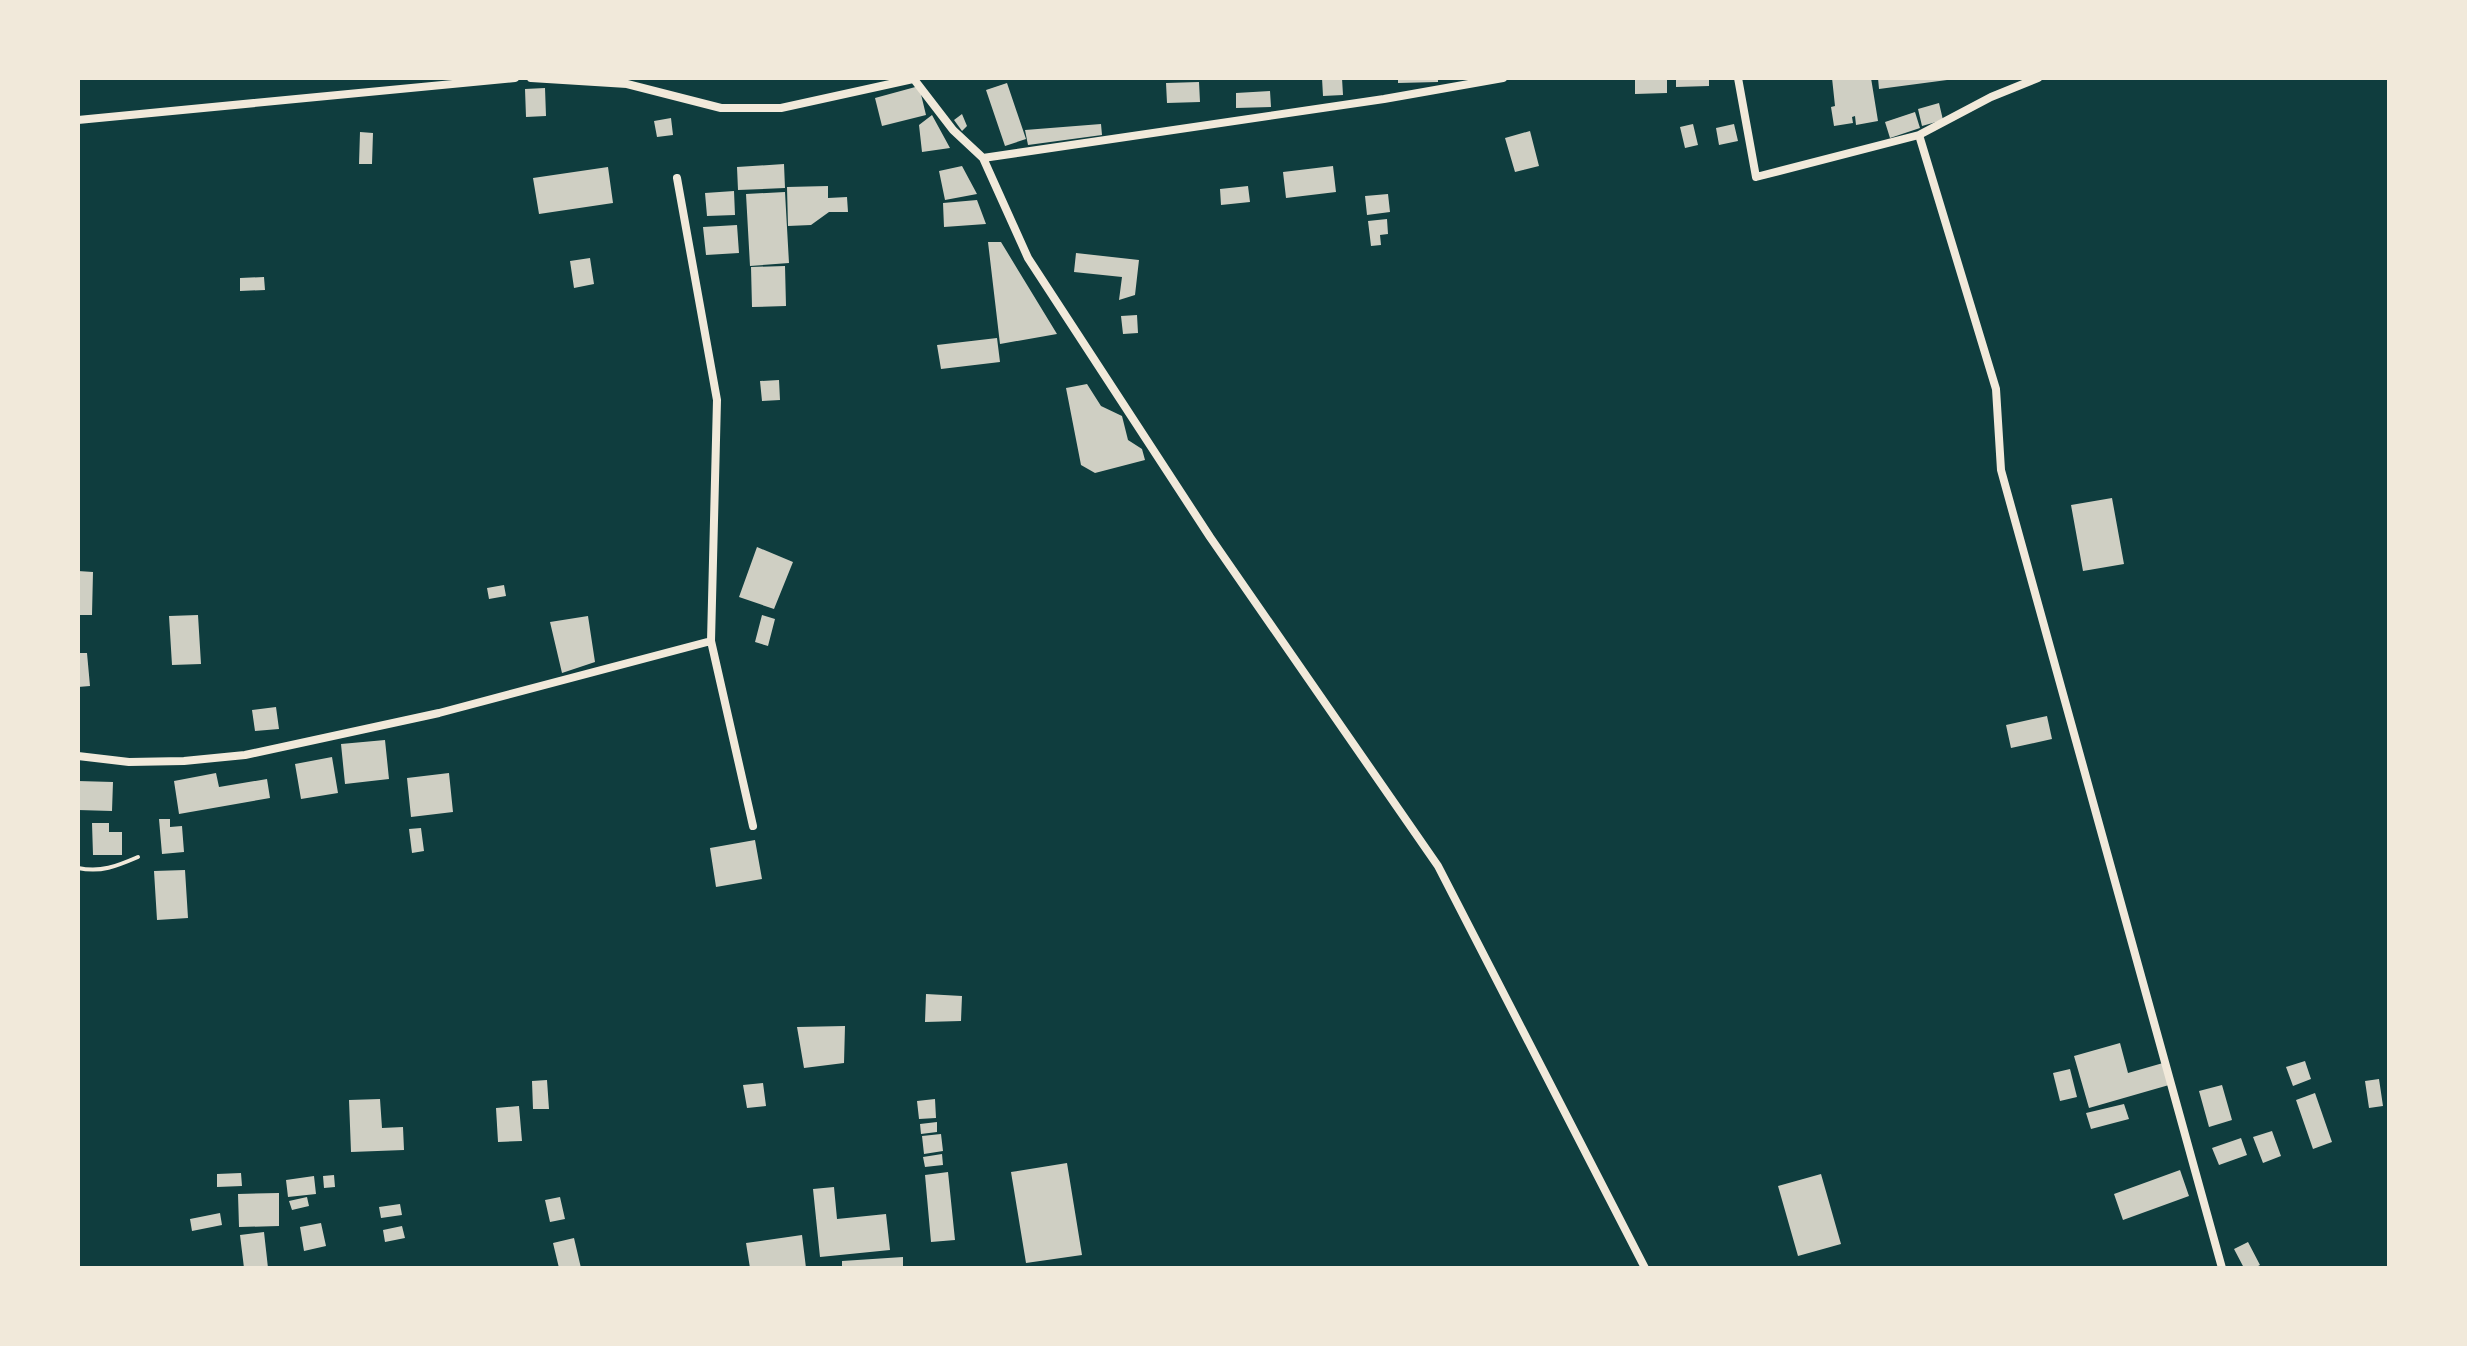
<svg xmlns="http://www.w3.org/2000/svg" width="2467" height="1346" font-family="Helvetica,sans-serif">
  <rect width="100%" height="100%" fill="#0f3d3e"/>
  <path fill="#cfcfc3" d="M1322,78H1342L1343,95L1323,96Z
    M1398,78H1438V82L1398,83Z
    M1635,78H1667V93L1635,94Z
    M1676,78H1709V86L1676,87Z
    M1832,78H1871L1878,121L1856,125L1855,116L1852,117L1853,123L1834,126L1831,107L1835,106Z
    M1878,78H1947V80L1879,89Z
    M1199,82L1200,102L1167,103L1166,83Z
    M1007,83L1026,139L1005,146L986,90Z
    M919,86L926,115L882,126L875,98Z
    M545,88L546,116L526,117L525,89Z
    M1270,91L1271,107L1236,108V93Z
    M1939,103L1943,120L1922,126L1918,109Z
    M1915,112L1920,128L1890,138L1885,122Z
    M962,114L967,126L962,131L954,120Z
    M932,115L950,148L922,152L919,125Z
    M671,118L673,135L657,137L654,121Z
    M1101,124L1102,135L1028,145L1025,130Z
    M1693,124L1698,145L1685,148L1680,127Z
    M1734,124L1738,141L1719,145L1716,128Z
    M1530,131L1539,166L1515,172L1505,138Z
    M360,132L373,133L372,164H359Z
    M784,164L785,188L738,190L737,167Z
    M962,166L977,194L945,200L939,171Z
    M1333,166L1336,192L1286,198L1283,172Z
    M608,167L613,203L539,214L533,178Z
    M828,186V198L847,197L848,212H829L811,225L788,226L787,187Z
    M1248,186L1250,202L1221,205L1220,189Z
    M734,191L735,215L707,216L705,193Z
    M785,192L789,263L750,266L746,194Z
    M1388,194L1390,212L1367,215L1365,196Z
    M977,200L986,224L944,227L943,203Z
    M1387,219L1388,234L1380,235L1381,245L1371,246L1368,221Z
    M737,225L739,253L706,255L703,227Z
    M988,242H1001L1057,334L1000,344Z
    M1076,253L1139,260L1135,295L1119,300L1122,277L1074,272Z
    M590,258L594,284L574,288L570,261Z
    M785,266L786,306L752,307L751,267Z
    M264,277L265,290L240,291V278Z
    M1137,315L1138,333L1123,334L1121,316Z
    M997,338L1000,362L941,369L937,345Z
    M779,380L780,400L762,401L760,381Z
    M1087,384L1101,406L1122,416L1128,440L1142,449L1145,460L1095,473L1081,465L1066,388Z
    M2112,498L2124,564L2083,571L2071,505Z
    M757,547L793,562L774,609L739,597Z
    M78,571L93,572L92,615H78Z
    M504,585L506,596L489,599L487,588Z
    M198,615L201,664L172,665L169,616Z
    M762,615L775,619L768,646L755,642Z
    M588,616L595,662L562,673L550,622Z
    M78,653H87L90,686L78,687Z
    M276,707L279,729L255,731L252,710Z
    M2047,716L2052,739L2011,748L2006,725Z
    M385,740L389,779L345,784L341,744Z
    M332,757L338,793L301,799L295,764Z
    M216,773L219,787L267,779L270,798L179,814L174,781Z
    M449,773L453,812L411,817L407,778Z
    M78,781L113,782L112,811L78,810Z
    M159,819H170V827L182,826L184,852L162,854Z
    M92,823H109V832H122V855H93Z
    M421,828L424,851L412,853L409,829Z
    M755,840L762,879L716,887L710,848Z
    M185,870L188,918L157,920L154,871Z
    M926,994L962,996L961,1021L925,1022Z
    M845,1026L844,1063L804,1068L797,1027Z
    M2120,1043L2128,1073L2163,1063L2169,1085L2089,1108L2074,1056Z
    M2305,1061L2311,1079L2293,1086L2286,1067Z
    M2070,1069L2077,1097L2060,1101L2053,1073Z
    M2379,1079L2383,1106L2369,1108L2365,1081Z
    M547,1080L549,1109H533L532,1081Z
    M763,1083L766,1106L747,1108L743,1085Z
    M2222,1085L2232,1120L2209,1127L2199,1091Z
    M2315,1093L2332,1142L2313,1149L2296,1100Z
    M380,1099L382,1128L403,1127L404,1150L351,1152L349,1100Z
    M935,1099L936,1118L919,1119L917,1101Z
    M2124,1104L2129,1119L2091,1129L2086,1113Z
    M519,1106L522,1141L498,1142L496,1108Z
    M937,1122V1132L921,1134L920,1124Z
    M2272,1131L2281,1156L2263,1163L2253,1137Z
    M941,1134L943,1151L924,1154L922,1136Z
    M2241,1138L2247,1155L2219,1165L2212,1148Z
    M942,1154L943,1165L925,1167L923,1157Z
    M1067,1163L1082,1255L1026,1263L1011,1172Z
    M2180,1170L2189,1196L2123,1220L2114,1194Z
    M948,1172L955,1240L931,1242L925,1175Z
    M241,1173L242,1186L217,1187V1174Z
    M1821,1174L1841,1244L1798,1256L1778,1186Z
    M334,1175L335,1187L324,1188L323,1176Z
    M314,1176L316,1194L288,1197L286,1180Z
    M834,1187L837,1219L886,1214L890,1250L820,1257L813,1189Z
    M279,1193V1226L239,1227L238,1194Z
    M307,1197L309,1206L292,1210L289,1201Z
    M560,1197L565,1219L550,1222L545,1200Z
    M400,1204L402,1215L381,1218L379,1207Z
    M220,1213L222,1225L192,1231L190,1219Z
    M321,1223L326,1246L304,1251L300,1227Z
    M402,1226L405,1238L385,1242L383,1230Z
    M264,1232L268,1268H244L240,1235Z
    M802,1235L806,1268H750L746,1243Z
    M574,1238L581,1268H559L553,1243Z
    M2248,1242L2260,1265L2254,1268H2244L2234,1249Z
    M903,1257V1268H842V1261Z"/>
  <g fill="none" stroke-linecap="round" stroke-linejoin="round">
    <path stroke="#f1e9da" stroke-width="4" d="M78,868C101,873 117,866 138,857"/>
    <path stroke="#f1e9da" stroke-width="8" d="M531,78L627,84L721,108H781L913,79
      M913,78L953,130L983,158L1028,258L1210,537L1438,866L1645,1268
      M1738,78L1756,177L1919,135L1996,389L2001,470L2222,1268
      M78,120L515,78
      M1919,135L1991,97L2038,78
      M983,158L1384,99L1503,78
      M677,178L717,400L711,641L753,826
      M78,756L129,762L184,761L245,755L439,713L711,641"/>
  </g>
  <rect width="2467" height="1346" fill="none" stroke="#f1e9da" stroke-width="160"/>
</svg>
